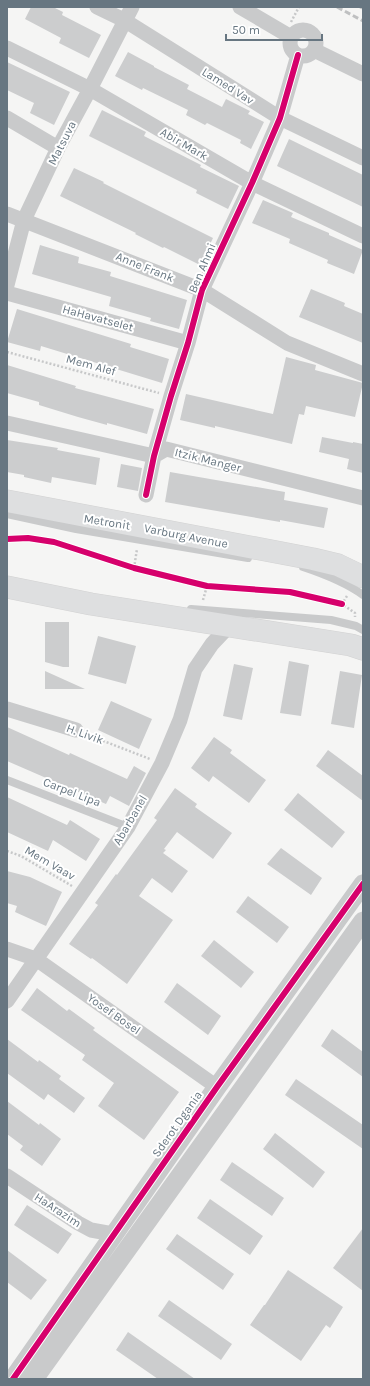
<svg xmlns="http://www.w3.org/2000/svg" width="370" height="1386" font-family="Karla,sans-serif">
  <rect width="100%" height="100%" fill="#f5f5f4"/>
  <path fill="#cccdce" d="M31,7H53L63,12L62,15L101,35L89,58L59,43L61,38L25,19Z
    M128,52L154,66V67L189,85L187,89L222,107L226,99L250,111L248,114L264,122L251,149L240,143L241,140L207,123L205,125L186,115L188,110L143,88L142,90L115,76Z
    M7,62L70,92L54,125L30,113L34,103L7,90Z
    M102,110L146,132L144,136L201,165L200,167L239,186L228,209L196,193L197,190L89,136Z
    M289,139L363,175V207L277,166Z
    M74,168L104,182L103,183L213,238L200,265L164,247L163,248L135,234L136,233L60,196Z
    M263,200L293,213L291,217L329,233V235L363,250L354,274L327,263L328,260L289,243L290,239L252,223Z
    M40,245L79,257L78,263L111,272L110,276L187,300L179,329L150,321L151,318L109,306L111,297L32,274Z
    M311,289L345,303L344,306L363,314V343L299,317Z
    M17,309L131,344L130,347L169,359L162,383L41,346L40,351L7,342Z
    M286,357L316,365L315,370L363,383L355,417L306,406L304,415L299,414L292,444L215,426V428L180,420L186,394L273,414Z
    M7,365L76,386L75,388L154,409L147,434L107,423V425L78,417L39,405V402L7,393Z
    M322,437L353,443V442L363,444V473L347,469L349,459L319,452Z
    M7,440L58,448L57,450L100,458L96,485L52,477L51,483L24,477V475L7,472Z
    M121,464L142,468L138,491L117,487Z
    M170,472L285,492L284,500L328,508L324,528L280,520V522L165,502Z
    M45,622H69V667H63L45,662Z
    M98,636L136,646L126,684L88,674Z
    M289,661L309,665L301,716L280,713Z
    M234,664L253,668L242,720L223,716Z
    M45,671L85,689H45Z
    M340,671L362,675L354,728L331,724Z
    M111,701L152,719L139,749L98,730Z
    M7,727L69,755L70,753L127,779L134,766L146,773L129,806L110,796L106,804L7,761Z
    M214,737L232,750L230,753L266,780L249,803L213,776L209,782L191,768Z
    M328,750L363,776V801L316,766Z
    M175,788L197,804L195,807L232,833L213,859L177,832L164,849L166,850L163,853L188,871L172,893L152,878L139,896L173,920L127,984L92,958L91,959L69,944L98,905L95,903L116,874L117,875L157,820L154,818Z
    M298,793L345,832L332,848L284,810Z
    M7,797L67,825L70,820L100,839L86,861L53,840L48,851L7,832Z
    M281,848L322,878L311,895L267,864Z
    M7,871L30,877L62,892L46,926L15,912L17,906L7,903Z
    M248,896L289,927L277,943L236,912Z
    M214,940L254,972L241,988L201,956Z
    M177,983L221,1016L208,1035L164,1002Z
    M37,988L67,1011L69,1009L95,1028L93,1030L179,1092L144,1140L98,1106L114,1083L82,1060L85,1055L21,1010Z
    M332,1029L363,1052V1077L321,1046Z
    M7,1039L38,1062L39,1060L61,1076L59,1079L85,1098L74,1113L48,1094L44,1100L7,1073Z
    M296,1079L363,1125V1149L285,1095Z
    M7,1101L39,1125L40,1123L61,1139L42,1166L20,1150L23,1146L7,1134Z
    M275,1133L325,1172L313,1188L263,1149Z
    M232,1162L284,1198L272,1216L220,1180Z
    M210,1199L263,1236L250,1255L197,1218Z
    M27,1205L72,1234L58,1254L14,1225Z
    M363,1228V1291L333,1268Z
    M177,1234L234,1274L223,1290L166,1249Z
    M7,1250L47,1280L31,1300L7,1282Z
    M288,1270L343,1307L330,1328L326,1325L301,1361L250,1325L264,1305H265Z
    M169,1300L232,1344L221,1360L158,1316Z
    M128,1332L195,1379H158L116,1350Z"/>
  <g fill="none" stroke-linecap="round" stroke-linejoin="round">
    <g stroke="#d2d2d2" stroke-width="23">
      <path id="secondary" d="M7,501L313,559L338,565L363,577
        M7,587L91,604L351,645L363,649"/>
    </g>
    <path stroke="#c7c8c9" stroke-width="2.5" stroke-dasharray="2 2" stroke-linecap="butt" d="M291,22L299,7
      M7,352L159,393
      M134,568L137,549
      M347,596L342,604L355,613V617
      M203,600L207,586
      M88,735L150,759
      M7,851L21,856L72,886"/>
    <path stroke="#c9cacb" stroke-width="8" d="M7,514L76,529L248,558
      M303,567C324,574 345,582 363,595
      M191,609L331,620L356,626L363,630
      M7,780L128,827"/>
    <path stroke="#c9cacb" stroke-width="15" d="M97,7L124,20L280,118L363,158
      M240,7L291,37
      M290 43a13 13 0 1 1 26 0a13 13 0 1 1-26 0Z
      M7,48L90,89L252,183L363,236
      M314,50L363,74
      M7,118L58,148
      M7,214L202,290L287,343L363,374
      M7,285L24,220L58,148L90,89L132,7
      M7,293L188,343
      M7,423L154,456L166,449L363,498
      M146,495L154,456L171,396L188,343L202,290L252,183L280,118L298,55
      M7,709L76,730
      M7,949L36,959L217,1087
      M7,1001L128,827L162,763L180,720L195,669L212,644L229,626
      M7,1176L78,1223L91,1230L113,1234"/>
    <path stroke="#c9cacb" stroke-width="19" d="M13,1379L217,1087L363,884
      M34,1379L363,921"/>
    <use href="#secondary" stroke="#dedfe0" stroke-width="22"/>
    <path stroke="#bfc0c1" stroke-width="3" stroke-dasharray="6 3" stroke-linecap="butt" d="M337,7L363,21
      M360,7L363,8"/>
    <g stroke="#fff" stroke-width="8">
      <path id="cycleway" d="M146,495L154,456L171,396L188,343L202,290L252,183L280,118L298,55
        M7,539L28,538L54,542L134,568L207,586L290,592L342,604
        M13,1379L217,1087L363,884"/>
    </g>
    <use href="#cycleway" stroke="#d6006c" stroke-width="6"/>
  </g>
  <g text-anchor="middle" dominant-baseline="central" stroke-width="4" stroke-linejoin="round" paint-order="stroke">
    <g font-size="12" fill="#677681" stroke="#fff">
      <text transform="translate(228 86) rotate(32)">Lamed Vav</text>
      <text transform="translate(62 143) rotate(-63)">Matsuva</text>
      <text transform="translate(184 144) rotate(30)">Abir Mark</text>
      <text transform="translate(145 267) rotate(22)">Anne Frank</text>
      <text transform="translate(202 268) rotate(-67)">Ben Ahmi</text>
      <text transform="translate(98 318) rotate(15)">HaHavatselet</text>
      <text transform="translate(91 365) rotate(15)">Mem Alef</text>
      <text transform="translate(208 460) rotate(14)">Itzik Manger</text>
      <text transform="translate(107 522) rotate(9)">Metronit</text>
      <text transform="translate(186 536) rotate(11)">Varburg Avenue</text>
      <text transform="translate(85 734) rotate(20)">H. Livik</text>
      <text transform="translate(72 792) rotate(21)">Carpel Lipa</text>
      <text transform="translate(130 820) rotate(-60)">Abarbanel</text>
      <text transform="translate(50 863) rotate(30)">Mem Vaav</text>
      <text transform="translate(114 1014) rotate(35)">Yosef Bosel</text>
      <text transform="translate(177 1124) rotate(-55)">Sderot Dgania</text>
      <text transform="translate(58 1210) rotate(33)">HaArazim</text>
    </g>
  </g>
  <rect width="370" height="1386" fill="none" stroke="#677681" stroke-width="16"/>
  <path d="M226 34v6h96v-6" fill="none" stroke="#677681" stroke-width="2"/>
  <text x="232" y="34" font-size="12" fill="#677681" stroke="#ffffff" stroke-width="3" paint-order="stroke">50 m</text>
</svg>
